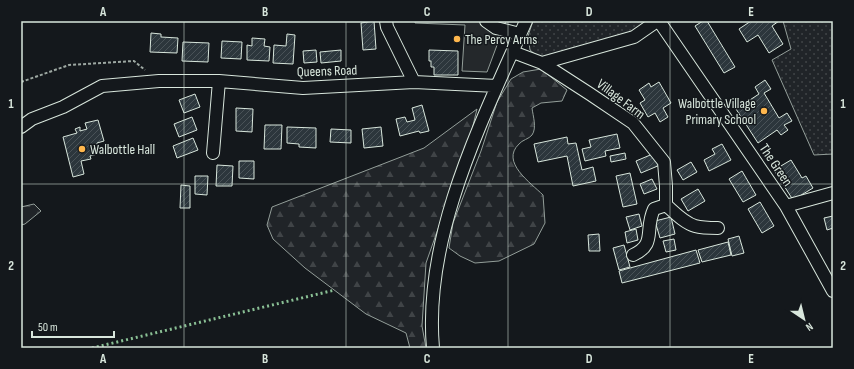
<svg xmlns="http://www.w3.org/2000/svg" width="854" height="369" font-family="'Sofia Sans Condensed',sans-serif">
  <defs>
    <pattern id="grass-dots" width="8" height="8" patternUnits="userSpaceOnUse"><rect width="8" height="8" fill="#202428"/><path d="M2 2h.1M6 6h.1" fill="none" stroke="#404447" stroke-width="1.8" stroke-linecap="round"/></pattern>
    <pattern id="forest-firs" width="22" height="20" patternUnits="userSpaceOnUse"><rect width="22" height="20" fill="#202428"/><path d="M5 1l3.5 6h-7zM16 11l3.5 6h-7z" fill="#404447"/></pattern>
    <pattern id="building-hatch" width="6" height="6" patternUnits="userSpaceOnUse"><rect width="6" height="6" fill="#2c363c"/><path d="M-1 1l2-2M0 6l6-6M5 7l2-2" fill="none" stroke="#4a5358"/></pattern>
  </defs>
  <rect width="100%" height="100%" fill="#14181c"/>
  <path fill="url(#grass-dots)" stroke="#939e99" d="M533,21H648L631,34L547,57L537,56L530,50L528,36Z
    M783,21H833V154L814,155L772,60L791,49Z"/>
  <path fill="url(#forest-firs)" stroke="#939e99" d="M541,69L567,90L562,101L541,103L532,108C533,116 537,128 532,135C529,139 522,140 519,144C500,162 531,183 543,195L545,223L534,244L499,261L475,263L460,256L449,248L453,223L481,151L497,102L511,79L523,72Z
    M477,109L470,138L426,263L422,326L426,348H410L406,333L366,314L305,268L273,239L267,225L272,207L424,148Z
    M34,204L41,211L25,224L21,225V207Z"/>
  <path fill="#24282b" stroke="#939e99" d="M415,21H506L487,72L462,71L465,25L415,23Z"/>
  <path fill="url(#building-hatch)" stroke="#d8e6dc" d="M374,21L376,49L363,50L361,23Z
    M703,21H707L735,67L724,73L695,26Z
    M751,21H779L772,26L783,44L769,53L758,35L747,42L739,29Z
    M151,33L161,34V37L178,38L177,53L150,52Z
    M287,34L295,35L293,64L273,63L274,45L286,46Z
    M252,38L265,39L264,46L270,47L269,61L247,60V45L252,46Z
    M222,41L242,42L241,59L221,58Z
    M183,42L209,43L208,62L182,61Z
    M316,50L317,62L304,63L303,51Z
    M341,50V61L321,63L320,52Z
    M429,50L458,51V75H434V67H431V61H429Z
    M765,80L771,89L764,93L779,118L787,113L792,121L784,125L788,130L781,135L777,130L758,143L736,109L759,94L755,87Z
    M659,82L671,103L663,108L668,117L660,122L655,113L648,117L640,103L645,100L639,90L649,83L651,87Z
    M195,94L200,107L184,113L179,100Z
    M422,105L429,131L420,133L419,131L400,136L396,119L405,117L407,122L415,120L412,108Z
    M236,108L253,109L252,132L236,131Z
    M192,117L197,130L179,137L174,124Z
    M98,120L104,141L97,143L98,148L96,150L97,154L90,156L91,159L81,161L84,174L73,177L63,137L77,133L75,129L80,127V131L87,129L85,123Z
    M265,125H282L281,149H264Z
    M287,127L316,128V148L299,147V144L287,143Z
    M381,127L383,146L364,148L362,129Z
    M331,129L351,130V143L330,142Z
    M617,134L620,148L605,151L606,156L585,161L582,149L591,147L589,140Z
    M567,137L568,144L576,143L582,170L593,167L596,181L573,186L567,156L538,162L534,144Z
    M193,138L198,150L177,158L173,146Z
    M722,144L731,160L709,171L704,160L715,154L712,149Z
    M625,153L626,159L611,162L610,156Z
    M655,153L660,165L641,173L636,161Z
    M791,160L802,178L806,176L813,188L793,200L774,170Z
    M239,161H254V179L239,178Z
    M691,162L697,172L683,180L677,170Z
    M217,165L233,166L232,186H216Z
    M742,171L756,195L743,202L729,179Z
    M630,173L637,204L623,207L616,176Z
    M195,176H208L207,195L195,194Z
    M652,179L657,189L644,194L640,184Z
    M181,185L190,186V208H180Z
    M698,189L705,201L688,211L681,199Z
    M760,202L774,226L762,233L748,209Z
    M639,214L642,226L630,230L626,217Z
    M833,216V228L827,230L824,218Z
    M671,217L675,234L660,238L655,221Z
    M636,229L638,240L627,243L625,232Z
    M599,234L600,251H589L588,235Z
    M739,236L744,253L732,256L728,239Z
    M674,239L676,250L666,252L663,241Z
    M728,242L731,255L702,262L698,250Z
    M624,245L630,267L619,270L613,248Z
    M696,250L700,263L622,283L619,271Z"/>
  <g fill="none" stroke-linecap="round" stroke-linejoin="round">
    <g stroke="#d8e6dc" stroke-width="14">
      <path id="minor" d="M386,21L387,27L414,82
        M486,21L496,28L520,34
        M659,21L786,206L833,291
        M513,52L542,63L590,94L633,123L664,162L666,186V205
        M542,63L634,37L657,21
        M21,127L32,119L63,107L102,86L159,81H219L303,88L414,82L497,86
        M213,153L219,81
        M786,206L833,193
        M633,255C657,244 644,230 654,209L666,205C674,212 684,223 695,226C702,228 711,228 718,228
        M433,348C423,236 482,121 526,21"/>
    </g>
    <path stroke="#9da8a2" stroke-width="2" stroke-dasharray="3 2" stroke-linecap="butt" d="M21,82L69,65L134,61L145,70"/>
    <use href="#minor" stroke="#14181c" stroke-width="12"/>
    <path stroke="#8ac095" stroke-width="3" stroke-dasharray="2 3" stroke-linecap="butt" d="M92,348L335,290"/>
  </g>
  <path fill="none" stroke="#d8e6dc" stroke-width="1" stroke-opacity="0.55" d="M184,21V348M346,21V348M508,21V348M670,21V348M21,184H833"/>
  <g fill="#ffb74d" stroke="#14181c" stroke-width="1.5">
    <circle cx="457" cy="39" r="4"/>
    <circle cx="764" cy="111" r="4"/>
    <circle cx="82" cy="149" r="4"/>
  </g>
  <g text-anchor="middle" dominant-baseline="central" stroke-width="3" stroke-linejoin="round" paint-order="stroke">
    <g font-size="14" fill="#d8e6dc" stroke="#14181c" text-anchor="start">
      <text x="465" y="39">The Percy Arms</text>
      <text x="756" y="103" text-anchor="end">Walbottle Village<tspan x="756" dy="16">Primary School</tspan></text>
      <text x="90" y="149">Walbottle Hall</text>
    </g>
    <g font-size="14" fill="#d8e6dc" stroke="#14181c">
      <text transform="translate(327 71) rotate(-2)">Queens Road</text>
      <text transform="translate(621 99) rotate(37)">Village Farm</text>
      <text transform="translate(776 165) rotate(56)">The Green</text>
    </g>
  </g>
  <rect width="854" height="369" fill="none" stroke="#14181c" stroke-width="44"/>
  <g transform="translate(804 319) rotate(145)" stroke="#14181c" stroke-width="3" paint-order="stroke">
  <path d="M0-3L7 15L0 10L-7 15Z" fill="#d8e6dc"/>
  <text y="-6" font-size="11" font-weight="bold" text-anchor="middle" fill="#d8e6dc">N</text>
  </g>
  <path d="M32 331v6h82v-6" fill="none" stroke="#d8e6dc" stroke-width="2"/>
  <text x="38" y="331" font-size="12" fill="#d8e6dc" stroke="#14181c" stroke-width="3" paint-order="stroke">50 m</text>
  <rect x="22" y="22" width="810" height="325" fill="none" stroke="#d8e6dc" stroke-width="1.5"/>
  <g font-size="13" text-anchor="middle" font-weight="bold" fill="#d8e6dc">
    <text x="103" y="16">A</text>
    <text x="265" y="16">B</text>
    <text x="427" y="16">C</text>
    <text x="589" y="16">D</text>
    <text x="751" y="16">E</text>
    <text x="11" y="108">1</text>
    <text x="843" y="108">1</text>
    <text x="11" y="270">2</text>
    <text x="843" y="270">2</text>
    <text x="103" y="363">A</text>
    <text x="265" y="363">B</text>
    <text x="427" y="363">C</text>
    <text x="589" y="363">D</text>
    <text x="751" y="363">E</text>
  </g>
</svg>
